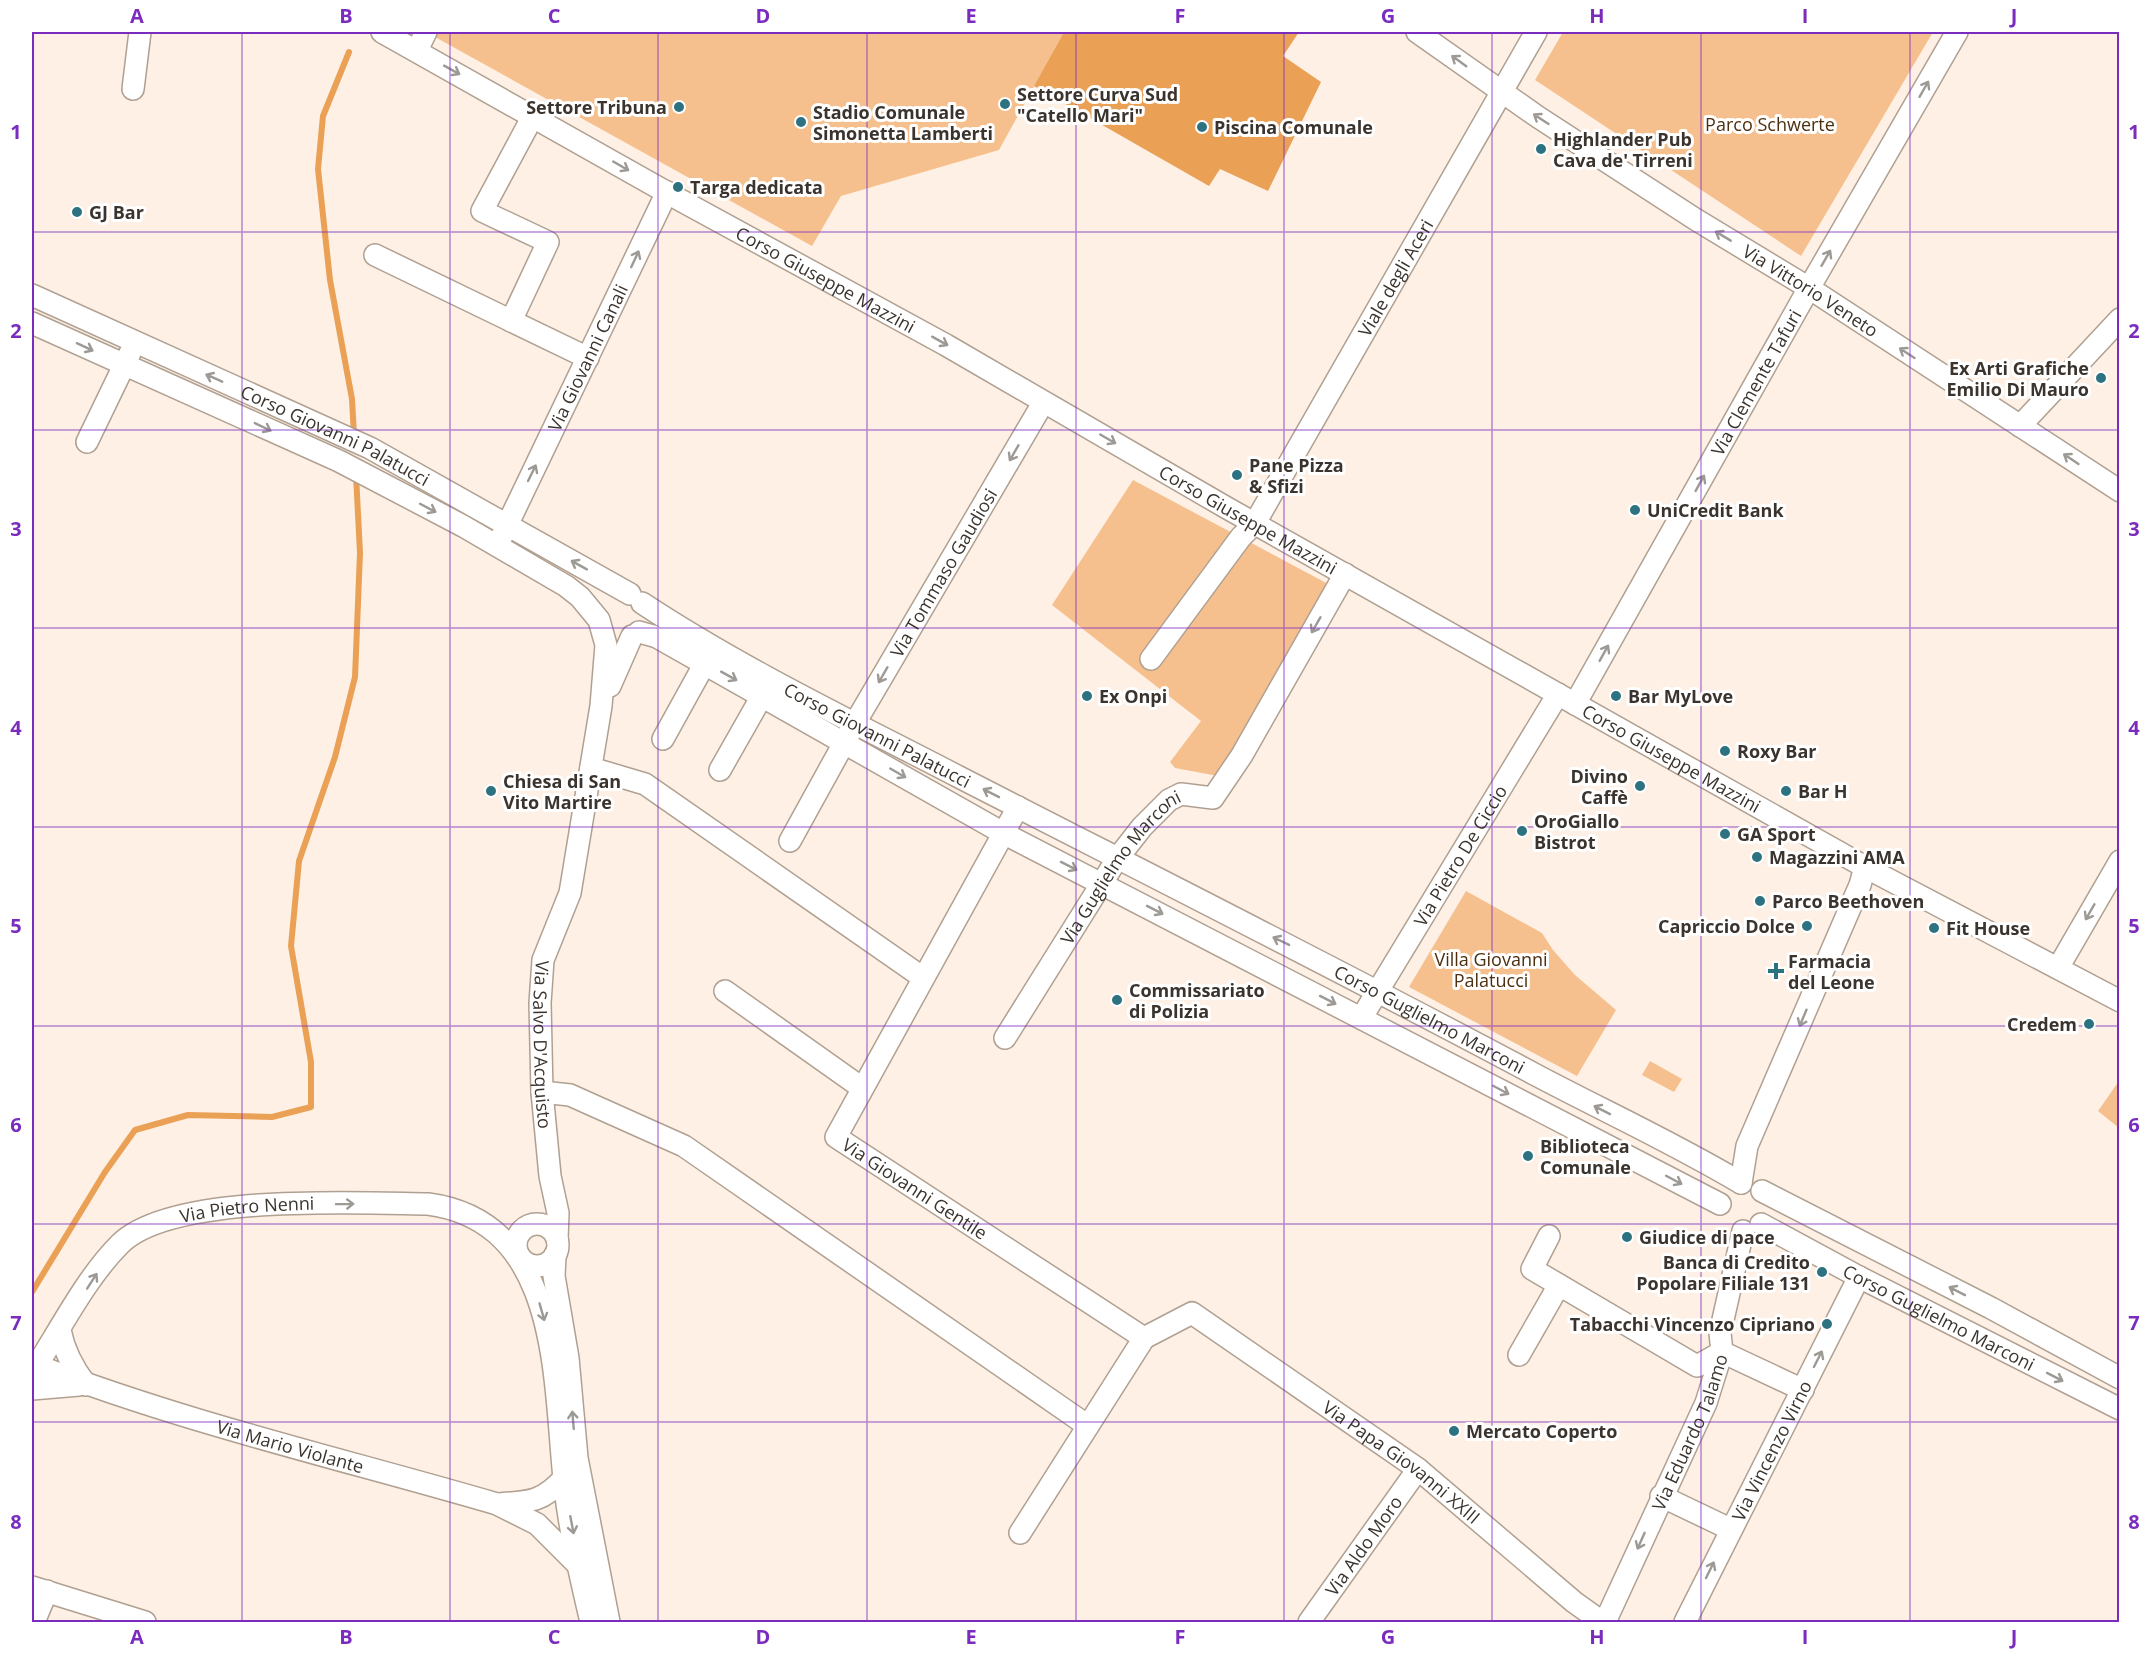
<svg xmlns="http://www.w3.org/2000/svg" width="2151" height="1654" font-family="'Open Sans',sans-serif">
  <rect width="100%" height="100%" fill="#fef0e4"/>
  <path fill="#f6c08e" d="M426,32H1064L999,150L841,196L812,246Z
    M1563,32H1933L1801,256L1535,80Z
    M1133,480L1330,585L1218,776L1175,768L1170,762L1201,721L1052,605Z
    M1466,891L1542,933L1553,950L1575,975L1616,1010L1577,1076L1409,987Z
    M1650,1061L1682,1079L1674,1092L1642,1075Z
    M2119,1081L2120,1128H2119L2098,1111Z"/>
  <path fill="#eaa055" d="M1064,32H1299L1283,56L1321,82L1268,191L1220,169L1209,186L1034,86Z"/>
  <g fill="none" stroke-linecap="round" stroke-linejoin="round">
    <path stroke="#eaa055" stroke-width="6" d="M349,52L323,116L318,169L330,280L352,399L354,435
      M32,1292L105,1172L135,1130L188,1115L272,1117L311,1107V1062L291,946L299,861L335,757L355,677L360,553L356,475"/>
    <g stroke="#b0a091" stroke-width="24">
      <g id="minor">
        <path id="s1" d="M382,32L682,201L946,345L1227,508L1865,867L2120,1001"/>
        <path id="s2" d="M1417,32L1538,117L1695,219L1809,288L2120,491"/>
        <path d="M417,50L426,32"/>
        <path d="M133,89L140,32"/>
        <path d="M375,255L588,358"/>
        <path id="s3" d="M32,295L370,448L630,594"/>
        <path d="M511,321L548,242L482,211L533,116"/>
        <path id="s4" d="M32,323L339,461L463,526L566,586L580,597L599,620L606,645L601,706L570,893L543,960L540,1003L542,1092L550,1176L558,1213L557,1239"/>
        <path d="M2020,426L2120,319"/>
        <path d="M87,442L130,353"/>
        <path id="s5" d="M501,538L667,192"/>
        <path id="s6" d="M642,603C742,669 853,722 959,777C1152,876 1345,973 1536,1075C1604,1111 1674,1143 1741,1183"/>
        <path d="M639,632L657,637L1003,833L1720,1204"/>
        <path id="s7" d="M1151,659L1241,537L1255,523L1536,32"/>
        <path d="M610,686L632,636"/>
        <path id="s8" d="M1575,704L1809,288L1957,32"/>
        <path d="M663,739L705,663"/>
        <path d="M591,768L645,784L922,977"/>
        <path d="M720,770L762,696"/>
        <path id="s9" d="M1018,807L836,1137L1144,1338L1192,1313L1418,1469L1574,1602L1602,1622"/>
        <path id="s10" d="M790,841L855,723L1043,403"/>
        <path d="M2058,968L2120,861"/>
        <path d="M725,991L862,1088"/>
        <path id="s11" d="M1362,1017L1558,694"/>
        <path id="s12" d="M1005,1038L1117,859L1142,827L1169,800L1181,794L1213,798L1242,755L1345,574"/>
        <path d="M542,1092L570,1095L684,1146L1088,1426"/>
        <path d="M1741,1183L1747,1146L1860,885L1865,867"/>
        <path d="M1762,1191L1991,1308L2120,1378"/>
        <path id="s13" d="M1761,1224L1859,1277L2120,1409"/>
        <circle cx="537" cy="1245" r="21"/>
        <path d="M1549,1236L1532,1269L1697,1366L1722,1352"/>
        <path d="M555,1255L554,1276L568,1358L577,1458L609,1622"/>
        <path d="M60,1330C64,1351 73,1368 86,1385"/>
        <path d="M1722,1352L1803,1390"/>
        <path d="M1519,1355L1559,1285"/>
        <path id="s14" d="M36,1365C186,1423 343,1459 497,1504L537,1524L579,1566"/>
        <path id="s15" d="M32,1373C59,1332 85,1279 120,1244C172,1193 357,1203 428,1204C564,1222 553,1386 565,1488C570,1533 581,1579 591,1622"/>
        <path d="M32,1389L79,1385"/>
        <path d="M1661,1496L1730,1529"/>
        <path d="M498,1504C529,1502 543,1502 564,1478"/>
        <path d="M1020,1533L1144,1338"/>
        <path d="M32,1587L145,1622"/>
        <path d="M34,1622L47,1591"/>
        <path id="s16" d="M1309,1622L1418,1469"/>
        <path id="s17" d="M1605,1622L1706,1403L1722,1352L1720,1333L1743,1231"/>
        <path id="s18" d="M1685,1622L1859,1277"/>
      </g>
    </g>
    <use href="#minor" stroke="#fff" stroke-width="21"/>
  </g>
  <defs><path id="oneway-shaft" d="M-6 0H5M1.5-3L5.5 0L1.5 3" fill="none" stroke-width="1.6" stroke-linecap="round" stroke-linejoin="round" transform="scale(1.5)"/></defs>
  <g stroke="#9d9a96">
    <use href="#oneway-shaft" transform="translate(1459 61) rotate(-144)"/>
    <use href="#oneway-shaft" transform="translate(452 70) rotate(29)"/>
    <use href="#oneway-shaft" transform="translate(1924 89) rotate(-60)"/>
    <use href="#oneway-shaft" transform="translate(1541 119) rotate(-147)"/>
    <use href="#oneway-shaft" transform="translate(621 166) rotate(30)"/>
    <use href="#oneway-shaft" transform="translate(1723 236) rotate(-149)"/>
    <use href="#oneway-shaft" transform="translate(1826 258) rotate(-60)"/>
    <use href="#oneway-shaft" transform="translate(635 259) rotate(-65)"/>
    <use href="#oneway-shaft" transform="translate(940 341) rotate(29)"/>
    <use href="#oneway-shaft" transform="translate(85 347) rotate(25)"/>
    <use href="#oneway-shaft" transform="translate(1907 353) rotate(-147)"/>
    <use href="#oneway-shaft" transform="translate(214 378) rotate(-156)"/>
    <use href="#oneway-shaft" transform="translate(263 427) rotate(26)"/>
    <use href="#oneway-shaft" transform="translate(1108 439) rotate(30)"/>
    <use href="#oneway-shaft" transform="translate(1014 453) rotate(120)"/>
    <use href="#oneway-shaft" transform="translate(2071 459) rotate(-146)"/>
    <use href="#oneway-shaft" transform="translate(532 473) rotate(-64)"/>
    <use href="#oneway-shaft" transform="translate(1700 483) rotate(-61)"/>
    <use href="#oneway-shaft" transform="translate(428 508) rotate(28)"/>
    <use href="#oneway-shaft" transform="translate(579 565) rotate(-151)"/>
    <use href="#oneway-shaft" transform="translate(1316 625) rotate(120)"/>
    <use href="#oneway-shaft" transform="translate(1604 653) rotate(-61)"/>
    <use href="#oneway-shaft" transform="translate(883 675) rotate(120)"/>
    <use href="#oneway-shaft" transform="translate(729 676) rotate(29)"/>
    <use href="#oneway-shaft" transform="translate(898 773) rotate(30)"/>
    <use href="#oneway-shaft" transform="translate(991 793) rotate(-153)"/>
    <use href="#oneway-shaft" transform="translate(1069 866) rotate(27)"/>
    <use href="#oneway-shaft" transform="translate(1155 910) rotate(27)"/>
    <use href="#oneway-shaft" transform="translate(2090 912) rotate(120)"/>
    <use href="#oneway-shaft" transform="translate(1281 941) rotate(-154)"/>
    <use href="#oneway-shaft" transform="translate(1328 1000) rotate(27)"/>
    <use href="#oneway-shaft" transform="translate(1803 1018) rotate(113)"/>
    <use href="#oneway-shaft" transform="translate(1501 1090) rotate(28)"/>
    <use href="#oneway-shaft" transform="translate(1602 1110) rotate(-153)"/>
    <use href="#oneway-shaft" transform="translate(1674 1180) rotate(28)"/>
    <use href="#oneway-shaft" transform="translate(345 1204) rotate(-1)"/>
    <use href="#oneway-shaft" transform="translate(92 1281) rotate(-57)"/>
    <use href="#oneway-shaft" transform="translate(1957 1291) rotate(-153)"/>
    <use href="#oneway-shaft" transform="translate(542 1312) rotate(74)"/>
    <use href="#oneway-shaft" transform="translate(1818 1359) rotate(-63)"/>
    <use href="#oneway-shaft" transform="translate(2055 1377) rotate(27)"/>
    <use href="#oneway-shaft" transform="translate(573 1420) rotate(-95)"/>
    <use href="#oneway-shaft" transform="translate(572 1525) rotate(79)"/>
    <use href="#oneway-shaft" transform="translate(1641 1541) rotate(114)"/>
    <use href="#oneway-shaft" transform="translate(1710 1570) rotate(-64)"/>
  </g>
  <path fill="none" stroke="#7b2cbf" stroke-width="1.5" stroke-opacity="0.55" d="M242,32V1622M450,32V1622M658,32V1622M867,32V1622M1076,32V1622M1284,32V1622M1492,32V1622M1701,32V1622M1910,32V1622M32,232H2120M32,430H2120M32,628H2120M32,827H2120M32,1026H2120M32,1224H2120M32,1422H2120"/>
  <g fill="#2d7281" stroke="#fff" stroke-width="2">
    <circle cx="1005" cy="104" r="6"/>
    <circle cx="679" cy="107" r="6"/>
    <circle cx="801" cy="122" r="6"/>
    <circle cx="1202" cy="127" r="6"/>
    <circle cx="1541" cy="149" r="6"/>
    <circle cx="678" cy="187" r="6"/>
    <circle cx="77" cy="212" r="6"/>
    <circle cx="2101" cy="378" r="6"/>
    <circle cx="1237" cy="475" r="6"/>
    <circle cx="1635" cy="510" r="6"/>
    <circle cx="1087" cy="696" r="6"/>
    <circle cx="1616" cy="696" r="6"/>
    <circle cx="1725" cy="751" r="6"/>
    <circle cx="1640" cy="786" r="6"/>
    <circle cx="491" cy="791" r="6"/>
    <circle cx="1786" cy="791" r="6"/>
    <circle cx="1522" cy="831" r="6"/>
    <circle cx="1725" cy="834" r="6"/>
    <circle cx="1757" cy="857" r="6"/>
    <circle cx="1760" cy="901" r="6"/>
    <circle cx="1807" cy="926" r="6"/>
    <circle cx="1934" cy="928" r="6"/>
    <path d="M1773 962h6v6h6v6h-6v6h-6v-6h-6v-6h6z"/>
    <circle cx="1117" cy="1000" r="6"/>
    <circle cx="2089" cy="1024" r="6"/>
    <circle cx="1528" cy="1156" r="6"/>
    <circle cx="1627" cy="1237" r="6"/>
    <circle cx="1822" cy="1272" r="6"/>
    <circle cx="1827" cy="1324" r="6"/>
    <circle cx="1454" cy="1431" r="6"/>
  </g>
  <g text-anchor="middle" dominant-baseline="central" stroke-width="6" stroke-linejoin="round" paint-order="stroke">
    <g font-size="18" font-weight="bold" fill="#3b342e" stroke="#fff" text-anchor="start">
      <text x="1017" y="94">Settore Curva Sud<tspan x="1017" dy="21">"Catello Mari"</tspan></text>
      <text x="667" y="107" text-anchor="end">Settore Tribuna</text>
      <text x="813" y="112">Stadio Comunale<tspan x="813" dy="21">Simonetta Lamberti</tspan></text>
      <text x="1214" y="127">Piscina Comunale</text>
      <text x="1553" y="139">Highlander Pub<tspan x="1553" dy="21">Cava de' Tirreni</tspan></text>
      <text x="690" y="187">Targa dedicata</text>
      <text x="89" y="212">GJ Bar</text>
      <text x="2089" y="368" text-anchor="end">Ex Arti Grafiche<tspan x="2089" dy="21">Emilio Di Mauro</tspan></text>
      <text x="1249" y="465">Pane Pizza<tspan x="1249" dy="21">&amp; Sfizi</tspan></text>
      <text x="1647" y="510">UniCredit Bank</text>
      <text x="1099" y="696">Ex Onpi</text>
      <text x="1628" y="696">Bar MyLove</text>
      <text x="1737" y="751">Roxy Bar</text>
      <text x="1628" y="776" text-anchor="end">Divino<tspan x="1628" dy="21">Caffè</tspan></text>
      <text x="503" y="781">Chiesa di San<tspan x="503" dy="21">Vito Martire</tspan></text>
      <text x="1798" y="791">Bar H</text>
      <text x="1534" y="821">OroGiallo<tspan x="1534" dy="21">Bistrot</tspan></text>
      <text x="1737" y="834">GA Sport</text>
      <text x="1769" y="857">Magazzini AMA</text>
      <text x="1772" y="901">Parco Beethoven</text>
      <text x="1795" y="926" text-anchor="end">Capriccio Dolce</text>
      <text x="1946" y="928">Fit House</text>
      <text x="1788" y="961">Farmacia<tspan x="1788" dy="21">del Leone</tspan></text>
      <text x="1129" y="990">Commissariato<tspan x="1129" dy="21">di Polizia</tspan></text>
      <text x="2077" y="1024" text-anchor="end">Credem</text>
      <text x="1540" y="1146">Biblioteca<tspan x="1540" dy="21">Comunale</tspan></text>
      <text x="1639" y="1237">Giudice di pace</text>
      <text x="1810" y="1262" text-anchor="end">Banca di Credito<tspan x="1810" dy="21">Popolare Filiale 131</tspan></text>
      <text x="1815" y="1324" text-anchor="end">Tabacchi Vincenzo Cipriano</text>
      <text x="1466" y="1431">Mercato Coperto</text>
    </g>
    <g font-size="18" fill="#4d2f0f" stroke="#fff">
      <text x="1770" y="124">Parco Schwerte</text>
      <text x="1491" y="959">Villa Giovanni<tspan x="1491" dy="21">Palatucci</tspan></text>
    </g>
    <g font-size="18" fill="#3b342e" stroke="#fff">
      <text stroke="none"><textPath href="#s7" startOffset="454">Viale degli Aceri</textPath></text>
      <text stroke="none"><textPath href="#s1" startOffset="508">Corso Giuseppe Mazzini</textPath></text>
      <text stroke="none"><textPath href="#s2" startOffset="471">Via Vittorio Veneto</textPath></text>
      <text stroke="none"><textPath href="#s5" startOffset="200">Via Giovanni Canali</textPath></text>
      <text stroke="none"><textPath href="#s8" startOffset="369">Via Clemente Tafuri</textPath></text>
      <text stroke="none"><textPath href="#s3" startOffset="334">Corso Giovanni Palatucci</textPath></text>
      <text stroke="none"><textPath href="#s1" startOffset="994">Corso Giuseppe Mazzini</textPath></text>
      <text stroke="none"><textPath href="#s10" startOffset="309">Via Tommaso Gaudiosi</textPath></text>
      <text stroke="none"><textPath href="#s6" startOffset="270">Corso Giovanni Palatucci</textPath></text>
      <text stroke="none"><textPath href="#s1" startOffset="1480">Corso Giuseppe Mazzini</textPath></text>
      <text stroke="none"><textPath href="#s11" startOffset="189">Via Pietro De Ciccio</textPath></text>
      <text stroke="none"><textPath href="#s12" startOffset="207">Via Guglielmo Marconi</textPath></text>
      <text stroke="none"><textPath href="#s6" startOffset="891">Corso Guglielmo Marconi</textPath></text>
      <text stroke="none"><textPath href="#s4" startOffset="1077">Via Salvo D'Acquisto</textPath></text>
      <text stroke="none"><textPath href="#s9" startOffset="471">Via Giovanni Gentile</textPath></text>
      <text stroke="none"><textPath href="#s15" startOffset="291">Via Pietro Nenni</textPath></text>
      <text stroke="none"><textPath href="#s13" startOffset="201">Corso Guglielmo Marconi</textPath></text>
      <text stroke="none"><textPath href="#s17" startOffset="208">Via Eduardo Talamo</textPath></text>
      <text stroke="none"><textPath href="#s14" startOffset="267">Via Mario Violante</textPath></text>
      <text stroke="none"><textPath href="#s18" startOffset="192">Via Vincenzo Virno</textPath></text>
      <text stroke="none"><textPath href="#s9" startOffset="1056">Via Papa Giovanni XXIII</textPath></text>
      <text stroke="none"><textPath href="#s16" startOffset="94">Via Aldo Moro</textPath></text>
    </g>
  </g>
  <rect width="2151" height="1654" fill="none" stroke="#ffffff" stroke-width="66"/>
  <rect x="33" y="33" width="2085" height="1588" fill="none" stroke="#7b2cbf" stroke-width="2"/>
  <g font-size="20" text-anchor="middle" font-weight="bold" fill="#7b2cbf">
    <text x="137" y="23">A</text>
    <text x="346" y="23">B</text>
    <text x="554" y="23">C</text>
    <text x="763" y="23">D</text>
    <text x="971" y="23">E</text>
    <text x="1180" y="23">F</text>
    <text x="1388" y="23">G</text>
    <text x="1597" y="23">H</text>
    <text x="1805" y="23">I</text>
    <text x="2014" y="23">J</text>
    <text x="16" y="139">1</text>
    <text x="2134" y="139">1</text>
    <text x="16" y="338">2</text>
    <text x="2134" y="338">2</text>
    <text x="16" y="536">3</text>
    <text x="2134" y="536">3</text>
    <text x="16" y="735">4</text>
    <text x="2134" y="735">4</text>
    <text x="16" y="933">5</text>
    <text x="2134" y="933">5</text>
    <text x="16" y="1132">6</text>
    <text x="2134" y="1132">6</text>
    <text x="16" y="1330">7</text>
    <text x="2134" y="1330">7</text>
    <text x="16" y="1529">8</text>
    <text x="2134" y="1529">8</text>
    <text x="137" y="1644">A</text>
    <text x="346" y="1644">B</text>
    <text x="554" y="1644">C</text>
    <text x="763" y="1644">D</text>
    <text x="971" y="1644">E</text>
    <text x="1180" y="1644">F</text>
    <text x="1388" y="1644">G</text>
    <text x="1597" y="1644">H</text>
    <text x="1805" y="1644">I</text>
    <text x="2014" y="1644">J</text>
  </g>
</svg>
